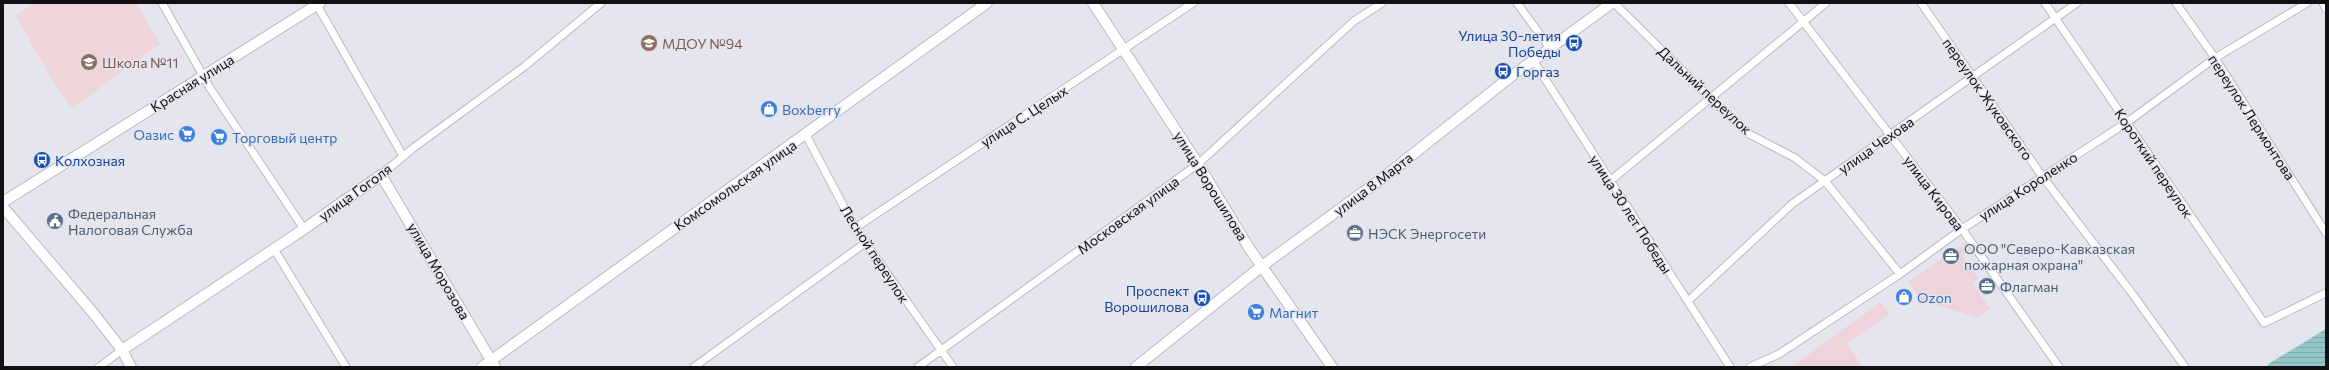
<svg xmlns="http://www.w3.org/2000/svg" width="2329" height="370" font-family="Commissioner,sans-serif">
  <defs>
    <pattern id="water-rules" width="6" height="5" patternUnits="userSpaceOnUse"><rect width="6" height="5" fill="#93c6c6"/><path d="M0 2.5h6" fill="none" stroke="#7ea9a9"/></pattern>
  </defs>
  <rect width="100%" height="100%" fill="#e4e5ed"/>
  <path fill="#eed4da" d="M1965,242L1971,250L1962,256L1978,278L1973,284L1990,309L1978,317L1922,301L1908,282Z
    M1881,302L1889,314L1847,344L1863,367H1791Z"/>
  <path fill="#efd4d8" d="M34,3H136L160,44L72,108L52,80L16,16Z"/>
  <path fill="url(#water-rules)" d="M2326,329V367H2266L2270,363Z"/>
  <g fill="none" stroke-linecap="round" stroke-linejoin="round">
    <g stroke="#b8bac1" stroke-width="9">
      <path id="street" d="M162,3L210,88L304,229
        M1517,3L1550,48
        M1614,3L1709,97L1749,134L1795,158L1825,181L1900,274
        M1789,3L1962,229L2059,367
        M1921,3L2042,176L2131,292L2185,367
        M2045,3L2264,323L2326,293
        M2176,3L2215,58L2326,233
        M2323,3L2326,9
        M317,5L403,156
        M1533,60L1730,367
        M806,135L855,228L953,367
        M381,175L412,149L525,66L601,3
        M1610,181L1826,3
        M855,228L1193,3
        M274,249L346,367
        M1688,301L1792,204L2077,3
        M99,367L122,350
        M694,367L865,243
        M918,367L1198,164L1354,21L1382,3
        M1750,367L1779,354L1900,274L1962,229L2126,123L2215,58L2307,3"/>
    </g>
    <g stroke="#b8bac1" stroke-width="12">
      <path id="secondary" d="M1093,3L1198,164L1249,248L1332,367
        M3,202L320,3
        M3,207L94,314L122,350L131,367
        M122,350L304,229L381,175L495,367
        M482,367L987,3
        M1136,367L1262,266L1388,174L1509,78L1612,3"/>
    </g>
    <use href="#street" stroke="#fff" stroke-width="7"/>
    <use href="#secondary" stroke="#fff" stroke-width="10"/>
  </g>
  <defs>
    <g id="school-disc" transform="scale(0.9)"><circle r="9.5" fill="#8d6e63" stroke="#e4e5ed"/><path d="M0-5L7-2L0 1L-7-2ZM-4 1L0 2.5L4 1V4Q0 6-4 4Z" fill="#fff"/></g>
    <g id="bus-disc" transform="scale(0.9)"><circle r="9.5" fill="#1a4fb4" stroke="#e4e5ed"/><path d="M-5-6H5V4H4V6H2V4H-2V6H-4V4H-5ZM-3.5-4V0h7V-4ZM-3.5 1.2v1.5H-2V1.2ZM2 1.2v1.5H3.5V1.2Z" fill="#fff"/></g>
    <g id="shop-disc" transform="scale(0.9)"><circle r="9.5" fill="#3f7fe0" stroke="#e4e5ed"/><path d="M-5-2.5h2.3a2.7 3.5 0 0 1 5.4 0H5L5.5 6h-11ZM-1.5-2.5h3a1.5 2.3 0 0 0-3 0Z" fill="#fff"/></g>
    <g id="supermarket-disc" transform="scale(0.9)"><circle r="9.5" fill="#3f7fe0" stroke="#e4e5ed"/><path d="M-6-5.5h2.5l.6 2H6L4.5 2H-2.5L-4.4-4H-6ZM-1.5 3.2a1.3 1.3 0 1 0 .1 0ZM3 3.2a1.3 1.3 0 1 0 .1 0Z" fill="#fff"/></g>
    <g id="civic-disc" transform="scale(0.9)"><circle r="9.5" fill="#5c6f8a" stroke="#e4e5ed"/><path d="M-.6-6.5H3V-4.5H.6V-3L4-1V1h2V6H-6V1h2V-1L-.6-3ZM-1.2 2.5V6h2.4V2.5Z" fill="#fff"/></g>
    <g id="office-disc" transform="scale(0.9)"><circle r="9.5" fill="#5c6f8a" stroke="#e4e5ed"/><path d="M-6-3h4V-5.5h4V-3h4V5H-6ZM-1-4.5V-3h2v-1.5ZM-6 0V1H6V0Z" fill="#fff"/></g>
  </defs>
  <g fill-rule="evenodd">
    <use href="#school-disc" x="649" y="43"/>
    <use href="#bus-disc" x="1574" y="43"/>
    <use href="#school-disc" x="89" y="62"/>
    <use href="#bus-disc" x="1503" y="71"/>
    <use href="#shop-disc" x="769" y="109"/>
    <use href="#supermarket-disc" x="187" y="134"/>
    <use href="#supermarket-disc" x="219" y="137"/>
    <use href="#bus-disc" x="42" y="160"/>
    <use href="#civic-disc" x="55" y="221"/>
    <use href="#office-disc" x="1355" y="233"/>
    <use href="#office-disc" x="1951" y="256"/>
    <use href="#office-disc" x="1987" y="286"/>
    <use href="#shop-disc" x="1904" y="297"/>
    <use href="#bus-disc" x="1202" y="298"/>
    <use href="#supermarket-disc" x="1256" y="312"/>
  </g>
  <g text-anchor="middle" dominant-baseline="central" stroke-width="3" stroke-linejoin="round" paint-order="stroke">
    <g font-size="14" fill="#164399" stroke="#e4e5ed" text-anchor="end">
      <text x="1561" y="35">Улица 30-летия<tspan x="1561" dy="16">Победы</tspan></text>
      <text x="1516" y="71" text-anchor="start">Горгаз</text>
      <text x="55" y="160" text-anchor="start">Колхозная</text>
      <text x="1189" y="290">Проспект<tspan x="1189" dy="16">Ворошилова</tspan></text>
    </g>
    <g font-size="14" fill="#785e54" stroke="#e4e5ed" text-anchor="start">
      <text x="662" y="43">МДОУ №94</text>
      <text x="102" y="62">Школа №11</text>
    </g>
    <g font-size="14" fill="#111114" stroke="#e4e5ed">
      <text transform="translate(192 83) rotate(-32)">Красная улица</text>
      <text transform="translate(1705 90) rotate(43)">Дальний переулок</text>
      <text transform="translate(1988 99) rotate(55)">переулок Жуковского</text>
      <text transform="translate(1024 116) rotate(-33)">улица С. Целых</text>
      <text transform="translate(2252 117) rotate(57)">переулок Лермонтова</text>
      <text transform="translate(1876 145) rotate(-35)">улица Чехова</text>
      <text transform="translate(2154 163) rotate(56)">Короткий переулок</text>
      <text transform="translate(1373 184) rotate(-37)">улица 8 Марта</text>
      <text transform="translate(735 185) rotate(-35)">Комсомольская улица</text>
      <text transform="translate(1211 186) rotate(58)">улица Ворошилова</text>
      <text transform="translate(2028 186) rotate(-33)">улица Короленко</text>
      <text transform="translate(355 192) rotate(-36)">улица Гоголя</text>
      <text transform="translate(1934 193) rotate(53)">улица Кирова</text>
      <text transform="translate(1631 214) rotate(57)">улица 30 лет Победы</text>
      <text transform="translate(1128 215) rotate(-36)">Московская улица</text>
      <text transform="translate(875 254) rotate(57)">Лесной переулок</text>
      <text transform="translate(439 271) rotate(60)">улица Морозова</text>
    </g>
    <g font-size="14" fill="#366cbe" stroke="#e4e5ed" text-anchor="start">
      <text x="782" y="109">Boxberry</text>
      <text x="174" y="134" text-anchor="end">Оазис</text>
      <text x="232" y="137">Торговый центр</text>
      <text x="1917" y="297">Ozon</text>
      <text x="1269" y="312">Магнит</text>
    </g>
    <g font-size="14" fill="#4e5e75" stroke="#e4e5ed" text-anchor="start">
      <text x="68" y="213">Федеральная<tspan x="68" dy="16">Налоговая Служба</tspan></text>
      <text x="1368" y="233">НЭСК Энергосети</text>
      <text x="1964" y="248">ООО "Северо-Кавказская<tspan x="1964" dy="16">пожарная охрана"</tspan></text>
      <text x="2000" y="286">Флагман</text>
    </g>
  </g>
  <rect width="2329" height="370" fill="none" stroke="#111114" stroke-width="8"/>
</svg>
